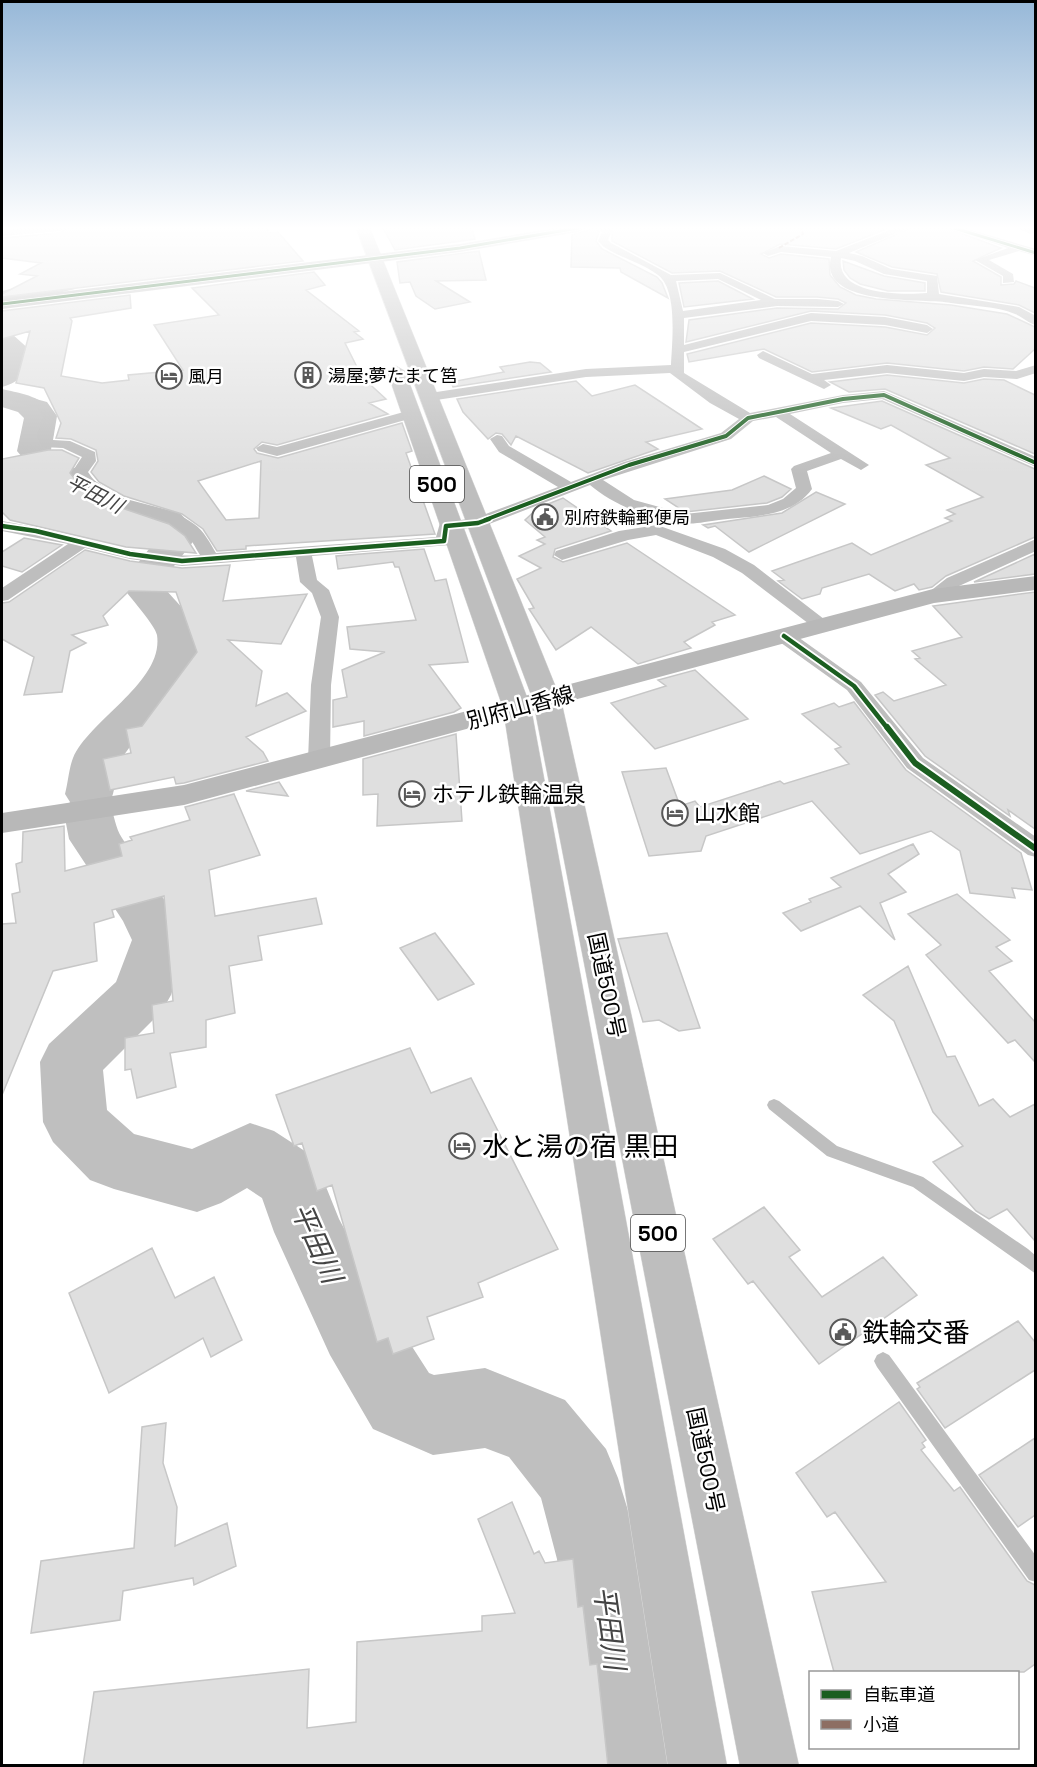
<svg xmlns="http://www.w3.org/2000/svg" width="1037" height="1767" font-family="'Space Grotesk','Noto Sans JP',sans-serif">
  <rect width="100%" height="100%" fill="#fff"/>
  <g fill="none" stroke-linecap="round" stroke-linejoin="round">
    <path fill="#bfbfbf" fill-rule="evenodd" d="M160,228H196L193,233L106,257L88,268L87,278L75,289L2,307V291L57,278L63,275L67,260L90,247Z
      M2,332L12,334L31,351C30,370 21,382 2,387Z
      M2,389C24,394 42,396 56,416L51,450L59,458L122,498L180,513L199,534L171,570L165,589C174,599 196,621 199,633C210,678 142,724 121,760C114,773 117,790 109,804C115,815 115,828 122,838C144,873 170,903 188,940L171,995L162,1011L103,1070L107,1110L134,1134L192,1149L250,1123L274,1131L314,1157L339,1219L384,1303L429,1373L434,1375L485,1368L565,1400L606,1449L618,1478L643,1559L678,1766H582L557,1559L541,1498L509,1457L485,1448L433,1455L373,1429L330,1355L274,1232L262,1198L247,1188L221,1203L197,1212L114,1189L90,1180L53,1142L43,1122L40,1062L49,1044L116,982L132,940L123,921L69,839L64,813L70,802L65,794C68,783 69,768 73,758C90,719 164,682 157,635C155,625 132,600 125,590L133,569L161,534L146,525L93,512L70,493L35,472L17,451L24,418L18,412L2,407Z"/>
  </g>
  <path fill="#dfdfdf" stroke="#c7c7c7" stroke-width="1.5" fill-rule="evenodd" d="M67,228H267L268,233L278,232L303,261L2,297V294L37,276L20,274L41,263L2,258V238L60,233Z
    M383,228H472L475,239L395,250Z
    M595,228L599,232L596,241L602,249L657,277L662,283L668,298L621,272L620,268L571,267L572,235Z
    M612,228H889L836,249L780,244L761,254L769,258L781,254L829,259L830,275L840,287L856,295L876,299L951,305L1007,314L1035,327V349L1013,369L984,367L964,371L887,363L812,372L764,349L689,362L687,354L811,323L885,327L927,335L935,328L927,323L885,315L811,311L686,342L689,320L777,308L838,309L846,303L838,299L817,297H776L720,271L672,273L612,241Z
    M911,228H947L1001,248L973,261L1001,277V285L1014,284L1016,281L1035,288V313L1019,305L941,292L937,274L892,267L856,252Z
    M479,251L486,280L436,281L470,302L435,309L416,296L410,282L400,283L397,262Z
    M843,261L884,276L925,283V291H888L860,284L850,278L844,270Z
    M314,272L325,285L306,290L359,331L354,332L363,339L345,343L362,377L386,399L369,403L388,414L277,445L262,442L254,449L257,453L278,458L402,423L412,451L406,453L435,534L246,546V549L217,551L203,529L182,514L124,496L99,482L91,472L98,461L96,450L71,439L56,438L61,423L44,388L16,383L30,331L2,339V311L130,295L131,308L70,318L72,321L61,376L102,383L129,380L128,375L183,370L154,325L219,315L192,288ZM261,461L259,518L226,520L198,481Z
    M718,281L753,299L684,307L679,283Z
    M530,362L540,363L551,372L453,387L451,382L504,372L500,367Z
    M887,375L964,383L984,379L1004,380L1035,395V454L885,389L849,392L830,382Z
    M576,381L592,396L635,385L702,429L646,442L658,449L588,473L516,436L511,445L502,434L496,433L488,439L463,412L457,399Z
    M882,401L1035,469V537L946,576L932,587L919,590L914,584L895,591L869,574L822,588L820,594L802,599L778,581L784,580L772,571L852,543L871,555L952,521L945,518L955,514L947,510L983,497L926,465L950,458L891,425L881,429L831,408Z
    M48,450H62L79,458L70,473L82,488L95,499L169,524L185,536L196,553L126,547L10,520L2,512V459Z
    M764,476L791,489L782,497L767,503L685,512L665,499L732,490Z
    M816,492L845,504L749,552L715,526L708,528L703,525L782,513Z
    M563,498L611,531L555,549L553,557L563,562L627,543L735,615L712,622L715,625L684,642L691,648L638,664L591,627L556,650L529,609L534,608L517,579L541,568L519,556L545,544L537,540L545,537L525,520L538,508Z
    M24,538L62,545L22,572L2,566V552Z
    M424,549L435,581L446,579L468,662L429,665L461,708L454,712L364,736V721L333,727V700L347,697L342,670L385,652L350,649L347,627L416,620L399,567H395L393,562L338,569L336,556Z
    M85,550L130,561L182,568L230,565L223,601L307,594L281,644L228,640L262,671L256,706L287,693L306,711L246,737L263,752L268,761L184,783L176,784L174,777L110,790L103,759L131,753L126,729L142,726L197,652L176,592L129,591L103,616L108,625L72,635L86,643L70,651L62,692L24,695L34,657L2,639V603L9,602Z
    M1035,554V574L974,582Z
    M1035,592V829L1008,810L1010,816L925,756L875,695L883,692L894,701L946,685L915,659L920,658L912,651L962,637L933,606Z
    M695,670L748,719L655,749L611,703L666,686L658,680Z
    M854,702L906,770L1021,853L1032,890L1012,888L1015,898L970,893L960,851L931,831L860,854L812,801L706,836L701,851L649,856L622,772L666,768L680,806L695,801L700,807L780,781L784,784L849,764L835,749L841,747L802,714L834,703L839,707Z
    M456,734L462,821L377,826L378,794L363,795V759Z
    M279,782L288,796L246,791Z
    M234,794L260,855L209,870L215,916L316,898L322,924L258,936L262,960L229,966L235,1013L206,1020V1047L170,1053L176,1087L137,1098L131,1069L125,1070V1038L154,1033L152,1005L173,1001L164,896L112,910L114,917L94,923L97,961L53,971L2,1095V924L16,923L12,894L20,892L16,864L22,862L23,832L64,826L65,871L122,856L119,844L132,840L130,837L190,820L185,807Z
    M913,844L919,854L888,874L906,892L880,903L895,940L860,906L801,931L783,913L811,902L809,899L841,887L831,878Z
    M957,894L1010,940L996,947L1012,961L989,971L1035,1022V1062L1015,1040L1008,1043L926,955L941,945L908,914Z
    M435,933L474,984L438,1000L400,948Z
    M667,933L700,1028L679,1031L659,1020L643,1022L618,939Z
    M908,966L947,1057L955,1056L979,1106L993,1099L1010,1117L1035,1104V1241L1007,1209L989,1219L976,1211L933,1162L963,1146L933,1112L894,1021L863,995Z
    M410,1048L431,1093L471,1078L558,1249L478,1283L483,1297L427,1317L434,1339L393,1354L388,1338L377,1342L332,1185L317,1191L302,1143L294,1146L276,1095Z
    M764,1207L800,1250L789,1257L822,1297L883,1257L917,1295L819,1364L753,1281L748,1284L713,1239Z
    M152,1248L175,1298L214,1277L242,1340L211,1357L203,1338L109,1393L69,1293Z
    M1018,1321L1035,1342V1370L945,1428L917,1389L920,1387L917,1383Z
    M899,1402L926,1440L922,1443L925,1447L921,1450L954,1491L960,1487L1027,1581L1035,1585V1664L1024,1672H834L812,1592L886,1582L835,1512L827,1517L796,1473Z
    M166,1423L163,1463L177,1507L175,1546L227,1523L236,1566L194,1585L193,1578L123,1591L120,1620L31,1633L41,1561L134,1548L142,1427Z
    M1035,1438V1515L1018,1527L979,1475Z
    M512,1502L534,1554L539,1551L545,1563L573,1559L578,1607L583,1606L590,1665L597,1664L608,1766H83L94,1692L309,1669L307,1728L356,1722L357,1642L482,1631V1616L515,1613L478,1519Z"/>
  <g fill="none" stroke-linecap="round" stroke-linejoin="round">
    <g stroke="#dbdbdb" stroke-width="1">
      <path id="highway" d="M356,228H370L561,700L799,1766H740L533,700Z
        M396,366L405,371L531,708L727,1766H668L503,708L387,371Z"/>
    </g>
    <path fill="#bebebe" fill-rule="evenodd" d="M774,1099L779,1101L837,1146L923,1177L1028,1249L1036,1256V1274L913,1187L827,1156L769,1109L767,1105L769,1101Z
      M883,1352L889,1355L1036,1556V1582L1029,1580L877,1367L874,1361L877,1355Z"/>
    <path fill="#bebebe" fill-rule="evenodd" d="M26,228H65L60,231L2,236V230Z
      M598,228H609L612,231L608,240L611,243L671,275L720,273L775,299H817L838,301L844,304L838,307L777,306L684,318V345L811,313L885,317L927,325L933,329L927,333L885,325L811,321L684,352V373L750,413L843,395L884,391L1036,457V467L882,399L843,403L790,414L869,465L861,470L841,459L807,471L812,489C791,518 751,516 719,520C708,521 694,525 683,523C652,520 613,505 590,485L484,526L454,530L450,545L312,556L317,580L329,590L339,617L331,685L330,760L327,765H311L308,760L311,685L321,617L312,593L300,582L296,557L182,566L130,559L85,548L8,600L2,601V588L68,544L2,531V521C67,531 134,560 200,555C195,547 191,538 184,532C148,501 101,519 72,472L82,457L63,448L42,447L37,436L43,416L37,408L2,398V390L47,402L57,416L53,440L70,441L95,452L96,461L88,472C111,509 162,500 194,524C204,531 210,543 216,553L436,537L440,523L475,518L558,487L499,452L490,439L497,435L502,436L509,446L571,482L624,462L721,433L739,419L710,403L670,373L586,377L430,401L423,397L430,393L586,369L671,365C672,342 678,290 658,275C642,263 621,258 604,247L598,241L602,232ZM718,279L761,300L683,311L676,281ZM776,417L831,453L794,466L791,469L796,488L783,499L768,505L685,514L634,500L603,480L731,439L753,421Z
      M895,228H909L849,253L862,256L891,269L937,276L939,294L1019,307L1036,316V325C1028,323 1023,317 1015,314C996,306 971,306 951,303C925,298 818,308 831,257L781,252L768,256L763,253L780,246L836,251ZM841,258L855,261L884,274L927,281V293C904,295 835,296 841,258Z
      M949,228H964L1036,249V256L1019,251L989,260L1013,274L1014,282L1003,283V276L975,260L1008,248Z
      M1017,228H1032L1036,232L1031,234Z
      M763,351L812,374L887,365L964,373L984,369L1016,371L1036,365V373L1017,379L984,377L964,381L887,373L824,380L831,385L824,389L759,358L757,355Z
      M411,410L416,411V417L277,456L258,451L256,448L263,444L277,447Z
      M657,525L725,549L754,565L833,626L824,632L817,630L742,573L713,557L656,535L628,540L562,560L554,555L556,551L619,531Z
      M1036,539V551L959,586L933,601L924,596L947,578Z
      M784,630L791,632L861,682L923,758L1036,837V857L1028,855L907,768L847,690L777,640L775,636Z"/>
    <path fill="#b8b8b8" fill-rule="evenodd" d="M554,228H585L578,232L460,252L2,309V299L460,244Z
      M1036,576V590L934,603L184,805L2,833V813L184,785L933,589Z"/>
    <use href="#highway" fill="#bebebe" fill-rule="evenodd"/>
    <path stroke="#8d6e63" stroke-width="2" stroke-dasharray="4.5 2" stroke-linecap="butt" d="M779,248L803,234L801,228"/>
    <g stroke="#fff" stroke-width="4.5">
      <path id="cycleway-far3" d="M954,228L1036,253
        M2,304L460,248L578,228"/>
    </g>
    <g stroke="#fff" stroke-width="6">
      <path id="cycleway-far2" d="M485,520L629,465L726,436L748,418L843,399L884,395L1036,463"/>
    </g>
    <g stroke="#fff" stroke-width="8">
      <path id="cycleway-far1" d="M2,526L36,531L130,554L182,561L444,541L446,526L478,523L489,519
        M784,636L854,686L888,729"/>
    </g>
    <g stroke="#fff" stroke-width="10">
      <path id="cycleway" d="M887,727L915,763L1036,849"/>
    </g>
    <use href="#cycleway-far3" stroke="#1b5e20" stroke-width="3"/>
    <use href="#cycleway-far2" stroke="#1b5e20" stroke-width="4"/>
    <use href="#cycleway-far1" stroke="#1b5e20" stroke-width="4.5"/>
    <use href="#cycleway" stroke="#1b5e20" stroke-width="6"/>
  </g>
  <linearGradient id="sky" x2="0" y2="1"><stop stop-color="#97b8d8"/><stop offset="0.48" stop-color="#fff"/><stop offset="1" stop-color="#fff" stop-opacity="0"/></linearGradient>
  <rect width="1037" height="475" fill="url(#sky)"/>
  <defs>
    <g id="building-ring" transform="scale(1.35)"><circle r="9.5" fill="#fff" stroke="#595959" stroke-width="1.5"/><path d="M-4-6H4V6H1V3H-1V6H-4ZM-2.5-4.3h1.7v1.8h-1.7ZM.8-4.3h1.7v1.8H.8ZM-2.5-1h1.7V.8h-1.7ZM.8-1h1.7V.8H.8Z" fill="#595959"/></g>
    <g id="hotel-ring" transform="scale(1.35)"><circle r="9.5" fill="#fff" stroke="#595959" stroke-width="1.5"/><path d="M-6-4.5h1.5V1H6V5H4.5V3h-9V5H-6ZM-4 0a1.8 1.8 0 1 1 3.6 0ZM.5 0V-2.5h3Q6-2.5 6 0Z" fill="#595959"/></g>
    <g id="civic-ring" transform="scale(1.35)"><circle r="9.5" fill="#fff" stroke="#595959" stroke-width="1.5"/><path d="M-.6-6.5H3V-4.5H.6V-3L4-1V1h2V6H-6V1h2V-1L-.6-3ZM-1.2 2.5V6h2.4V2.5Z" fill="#595959"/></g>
  </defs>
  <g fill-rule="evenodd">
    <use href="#building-ring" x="308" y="375"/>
    <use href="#hotel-ring" x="169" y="376"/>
    <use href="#civic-ring" x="545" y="517"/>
    <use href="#hotel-ring" x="412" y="794"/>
    <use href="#hotel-ring" x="675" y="813"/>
    <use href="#hotel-ring" x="462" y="1146"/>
    <use href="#civic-ring" x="843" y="1332"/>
  </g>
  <g text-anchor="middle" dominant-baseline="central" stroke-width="5" stroke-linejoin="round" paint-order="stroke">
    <g font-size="18" fill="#000" stroke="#fff" text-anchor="start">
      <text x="328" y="375">湯屋;夢たまて筥</text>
      <text x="188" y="376">風月</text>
      <text x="564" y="517">別府鉄輪郵便局</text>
    </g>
    <g font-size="20" font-style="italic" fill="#444" stroke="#fff">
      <text transform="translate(95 494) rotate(27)">平田川</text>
    </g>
    <g fill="#fff" stroke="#4c4c4c" stroke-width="1.5">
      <rect x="410" y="466" width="54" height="36" rx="4.5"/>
      <rect x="631" y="1215" width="54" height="36" rx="4.5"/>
    </g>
    <g font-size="21" font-weight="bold" fill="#000">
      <text x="437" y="484">500</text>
      <text x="658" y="1233">500</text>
    </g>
    <g font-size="22" fill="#000" stroke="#fff">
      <text transform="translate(520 707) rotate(-15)">別府山香線</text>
      <text transform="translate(607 985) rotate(78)">国道500号</text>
      <text transform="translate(706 1460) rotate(78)">国道500号</text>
    </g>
    <g font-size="22" fill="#000" stroke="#fff" text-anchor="start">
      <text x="432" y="794">ホテル鉄輪温泉</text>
      <text x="694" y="813">山水館</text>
    </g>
    <g font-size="27" fill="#000" stroke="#fff" text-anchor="start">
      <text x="482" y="1146">水と湯の宿 黒田</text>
      <text x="862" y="1332">鉄輪交番</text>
    </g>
    <g font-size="28" font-style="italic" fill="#444" stroke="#fff">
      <text transform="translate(317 1243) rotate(66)">平田川</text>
      <text transform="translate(610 1628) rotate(82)">平田川</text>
    </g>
  </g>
  <rect width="1037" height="1767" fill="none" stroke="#000000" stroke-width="6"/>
  <rect x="809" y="1671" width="210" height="78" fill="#ffffff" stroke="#999999" stroke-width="1.5"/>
  <rect x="821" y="1690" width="30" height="9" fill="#1b5e20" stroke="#999999" stroke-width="1.5"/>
  <text x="863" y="1701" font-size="18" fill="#000000">自転車道</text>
  <rect x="821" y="1720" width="30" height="9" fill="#8d6e63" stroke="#999999" stroke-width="1.5"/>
  <text x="863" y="1731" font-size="18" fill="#000000">小道</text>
</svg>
